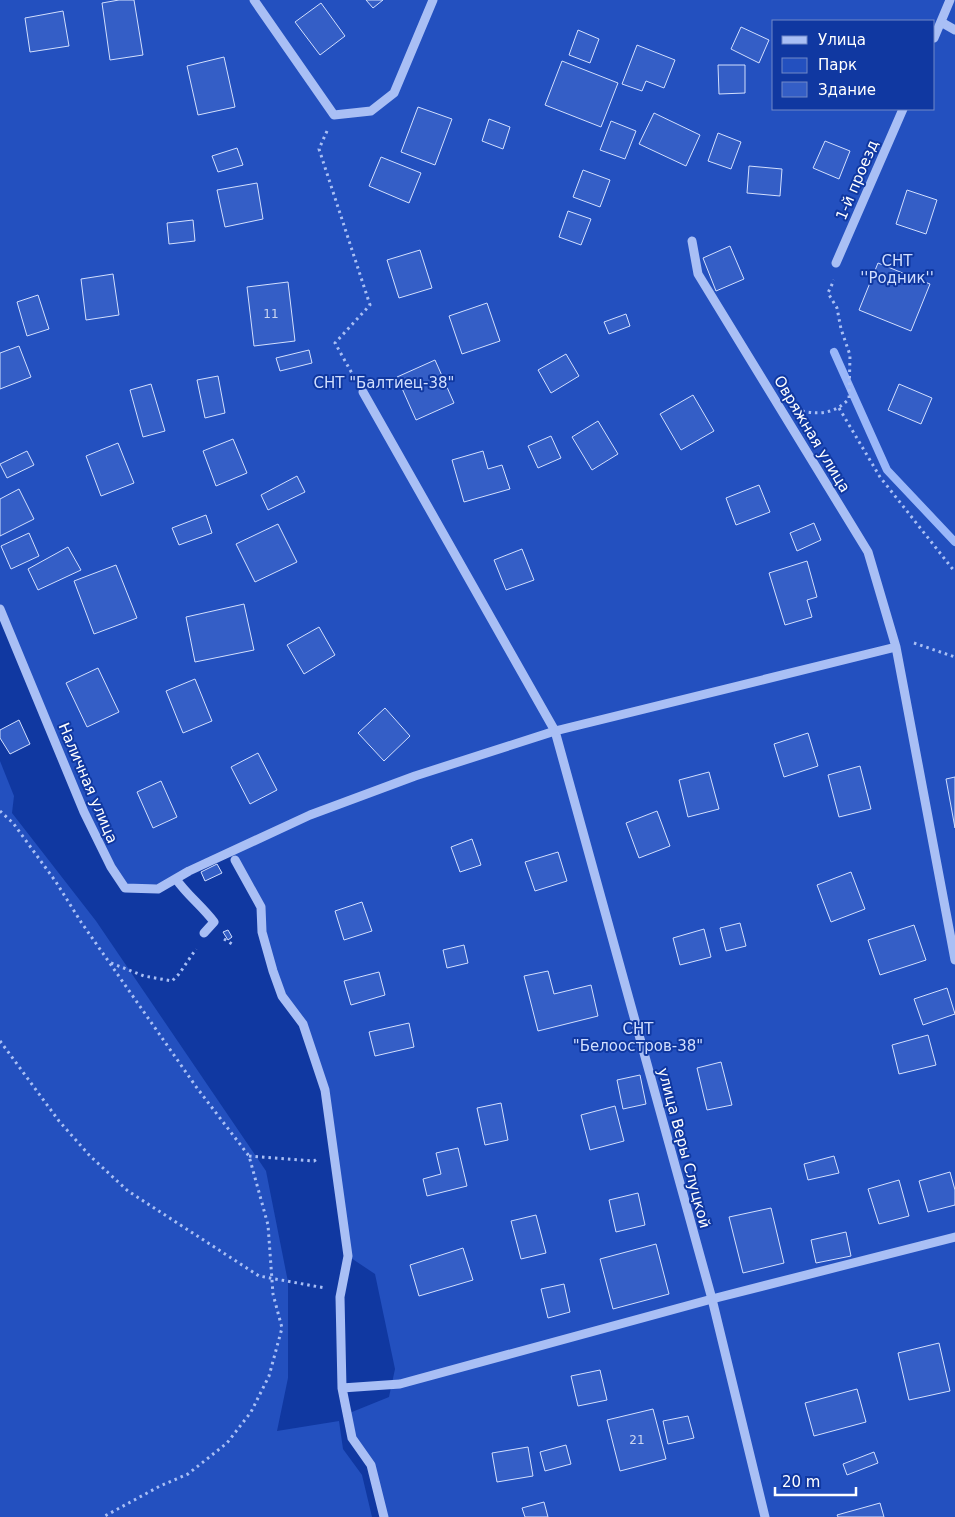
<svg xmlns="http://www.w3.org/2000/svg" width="955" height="1517" font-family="'DejaVu Sans',sans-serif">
  <rect width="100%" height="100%" fill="#1038a1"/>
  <path fill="#2350bf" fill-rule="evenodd" d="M0,0H955V1517H384L371,1466L352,1438L347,1414L389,1397L395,1369L375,1274L348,1256L325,1090L303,1024L273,971L262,907L232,851L168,883L125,888L111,867L0,609ZM774,21H934V109H774Z
    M0,761L14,796L12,813L96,921L266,1171L288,1282V1378L277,1431L339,1421L343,1449L362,1475L372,1517H0Z"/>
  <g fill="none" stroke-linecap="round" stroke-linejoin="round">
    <path stroke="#9ab7f9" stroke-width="8" d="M834,352L887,470L955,542"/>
  </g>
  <path fill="#345ec6" stroke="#d2dffe" d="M119,0H134L143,55L110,60L102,3Z
    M366,0H383L373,8Z
    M321,3L345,36L320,55L295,22Z
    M63,11L69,46L30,52L25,18Z
    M741,27L769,40L759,63L731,49Z
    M578,30L599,39L590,63L569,55Z
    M637,45L675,60L664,88L646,81L642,91L622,84Z
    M224,57L235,107L198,115L187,66Z
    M562,61L618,83L601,127L545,105Z
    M718,65H745V93L719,94Z
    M418,107L452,119L435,165L401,152Z
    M654,113L700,135L686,166L639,144Z
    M489,119L510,127L503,149L482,141Z
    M611,121L636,131L625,159L600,150Z
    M718,133L741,142L731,169L708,161Z
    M825,141L850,151L839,179L813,168Z
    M237,148L243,165L218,172L212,156Z
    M381,157L421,173L409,203L369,186Z
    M749,166L782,169L780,196L747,193Z
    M583,170L610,180L600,207L573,197Z
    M257,183L263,219L225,227L217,190Z
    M907,190L937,200L926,234L896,224Z
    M568,211L591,219L581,245L559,237Z
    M193,220L195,241L169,244L167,223Z
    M730,246L744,279L716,291L703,258Z
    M420,250L432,288L399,298L387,260Z
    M878,263L930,284L911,331L859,310Z
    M113,274L119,315L86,320L81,279Z
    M288,282L295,341L254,346L247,287Z
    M38,295L49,329L27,336L17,302Z
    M487,303L500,341L462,354L449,316Z
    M626,314L630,326L609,334L604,322Z
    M19,346L31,377L0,389V353Z
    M309,350L312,363L280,371L276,358Z
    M566,354L579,376L551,393L538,370Z
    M435,360L454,403L416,420L397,377Z
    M218,376L225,413L205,418L197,380Z
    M151,384L165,431L143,437L130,390Z
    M899,384L932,398L921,424L888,410Z
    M693,395L714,431L681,450L660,414Z
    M598,421L618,454L592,470L572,437Z
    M551,436L561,458L538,468L528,446Z
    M233,439L247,473L216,486L203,451Z
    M118,443L134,483L101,496L86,456Z
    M27,451L34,465L7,478L0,464Z
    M483,451L488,469L502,465L510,489L464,502L452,460Z
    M297,476L305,492L268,510L261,495Z
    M759,485L770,512L736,525L726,498Z
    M19,489L34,519L0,536V499Z
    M206,515L212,533L179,545L172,528Z
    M814,523L821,540L797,551L790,533Z
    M278,524L297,562L255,582L236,544Z
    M29,533L39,556L11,569L1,546Z
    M68,547L81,570L38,590L28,569Z
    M522,549L534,580L506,590L494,560Z
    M807,561L817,597L807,600L812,617L785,625L769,573Z
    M116,565L137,618L94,634L74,581Z
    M244,604L254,650L195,662L186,617Z
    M319,627L335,655L304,674L287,645Z
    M98,668L119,712L87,727L66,683Z
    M195,679L212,721L183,733L166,691Z
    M385,708L410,736L384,761L358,733Z
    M19,720L30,744L10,754L0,738V730Z
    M808,733L818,766L784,777L774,744Z
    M258,753L277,790L250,804L231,767Z
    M860,766L871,809L839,817L828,775Z
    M709,772L719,809L688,817L679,780Z
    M955,777V828L946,779Z
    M161,781L177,817L153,828L137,792Z
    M657,811L670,846L639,858L626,823Z
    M472,839L481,865L460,872L451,847Z
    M558,852L567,881L535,891L525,862Z
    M217,864L222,873L205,881L201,872Z
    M851,872L865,909L831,922L817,885Z
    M362,902L372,931L344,940L335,911Z
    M740,923L746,946L726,951L720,928Z
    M914,925L926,960L880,975L868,940Z
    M704,929L711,957L680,965L673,938Z
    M228,930L232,937L228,940L223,932Z
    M464,945L468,963L447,968L443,950Z
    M548,971L554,994L591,985L598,1016L538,1031L524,976Z
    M379,972L385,995L351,1005L344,981Z
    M947,988L955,1014L923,1025L914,999Z
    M409,1023L414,1047L375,1056L369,1032Z
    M928,1035L936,1065L899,1074L892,1045Z
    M721,1062L732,1105L707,1110L697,1068Z
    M640,1075L646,1104L623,1109L617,1080Z
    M501,1103L508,1140L485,1145L477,1108Z
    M615,1106L624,1141L590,1150L581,1115Z
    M458,1148L467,1186L427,1196L423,1179L441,1174L436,1153Z
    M834,1156L839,1173L808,1180L804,1164Z
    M950,1172L955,1190V1205L928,1212L919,1181Z
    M899,1180L909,1216L879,1224L868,1189Z
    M638,1193L645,1225L616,1232L609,1200Z
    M771,1208L784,1263L743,1273L729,1217Z
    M536,1215L546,1253L521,1259L511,1221Z
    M846,1232L851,1256L816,1263L811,1240Z
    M656,1244L669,1294L613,1309L600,1259Z
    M463,1248L473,1280L419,1296L410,1265Z
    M564,1284L570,1312L548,1318L541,1289Z
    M939,1343L950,1391L909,1400L898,1353Z
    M600,1370L607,1400L578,1406L571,1376Z
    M857,1389L866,1422L814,1436L805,1403Z
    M653,1409L666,1459L620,1471L607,1420Z
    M688,1416L694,1438L668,1444L663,1421Z
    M566,1445L571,1464L545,1471L540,1452Z
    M528,1447L533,1476L497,1482L492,1453Z
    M874,1452L878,1463L847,1475L843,1464Z
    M544,1502L548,1517H525L522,1508Z
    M880,1503L884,1517H838L837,1515Z"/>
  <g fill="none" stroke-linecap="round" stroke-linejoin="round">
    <path stroke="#a9bff5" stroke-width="3" stroke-dasharray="2.5 4" stroke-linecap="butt" d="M327,131L319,149L370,305L335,343L354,377
      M839,408L880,477L955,572
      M802,411C821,415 835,413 849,399L850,355L841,329L837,308L828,293L834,280
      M914,643L955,657
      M0,811L13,823L56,882L81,922L197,1088L249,1156L268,1225L273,1294L282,1328L269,1376L251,1412L227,1443L188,1474L160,1486L103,1517
      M224,939L232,944
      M111,963L144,976L172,981L179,974L196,949
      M0,1041L59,1121L90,1156L128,1191L259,1276L325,1288
      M249,1156L314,1161L317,1159"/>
    <path stroke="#a9bff5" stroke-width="9" d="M254,0L334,115L371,111L394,93L433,0
      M941,22L955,30
      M934,38L950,0
      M692,241L698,274L868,552L896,647L955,960
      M836,263L903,109
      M363,392L555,731L712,1299L765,1517
      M0,609L84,812L111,867L125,888L158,889L189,871L310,815L415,776L555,731L896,647
      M235,860L261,907L262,932L273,971L282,996L303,1024L325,1090L348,1256L340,1297L342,1388L352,1438L371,1465L384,1517
      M176,879C187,895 202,906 214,922L204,933
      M342,1388L400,1384L712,1299L955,1237"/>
  </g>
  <g text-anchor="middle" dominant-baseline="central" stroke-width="4" stroke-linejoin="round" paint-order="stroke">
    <g font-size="12" fill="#ccd7f1">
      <text x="271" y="314">11</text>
      <text x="637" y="1440">21</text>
    </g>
    <g font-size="15" fill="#fff" stroke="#1038a1">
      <text transform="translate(857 180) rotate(-67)">1-й проезд</text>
      <text transform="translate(812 434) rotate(59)">Овряжная улица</text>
      <text transform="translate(88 783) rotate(67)">Наличная улица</text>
      <text transform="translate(684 1148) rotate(75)">улица Веры Слуцкой</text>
    </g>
    <g font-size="15" fill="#d2dffe" stroke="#1038a1">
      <text x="897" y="261">СНТ<tspan x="897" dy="17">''Родник''</tspan></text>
      <text x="384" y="383">СНТ "Балтиец-38"</text>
      <text x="638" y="1029">СНТ<tspan x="638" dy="17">"Белоостров-38"</tspan></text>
    </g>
  </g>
  <rect x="772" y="20" width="162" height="90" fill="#1038a1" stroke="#7088c7"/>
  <rect x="782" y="36" width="25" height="8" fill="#a9bff5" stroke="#7088c7"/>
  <text x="818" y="45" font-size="15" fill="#ffffff">Улица</text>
  <rect x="782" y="58" width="25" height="15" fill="#2350bf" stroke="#7088c7"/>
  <text x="818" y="70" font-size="15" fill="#ffffff">Парк</text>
  <rect x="782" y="82" width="25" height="15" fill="#345ec6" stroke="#7088c7"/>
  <text x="818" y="95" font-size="15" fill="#ffffff">Здание</text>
  <path d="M775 1487v8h81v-8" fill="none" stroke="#ffffff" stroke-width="2.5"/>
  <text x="782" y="1487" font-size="15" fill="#ffffff" stroke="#1038a1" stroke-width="4" paint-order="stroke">20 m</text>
</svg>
